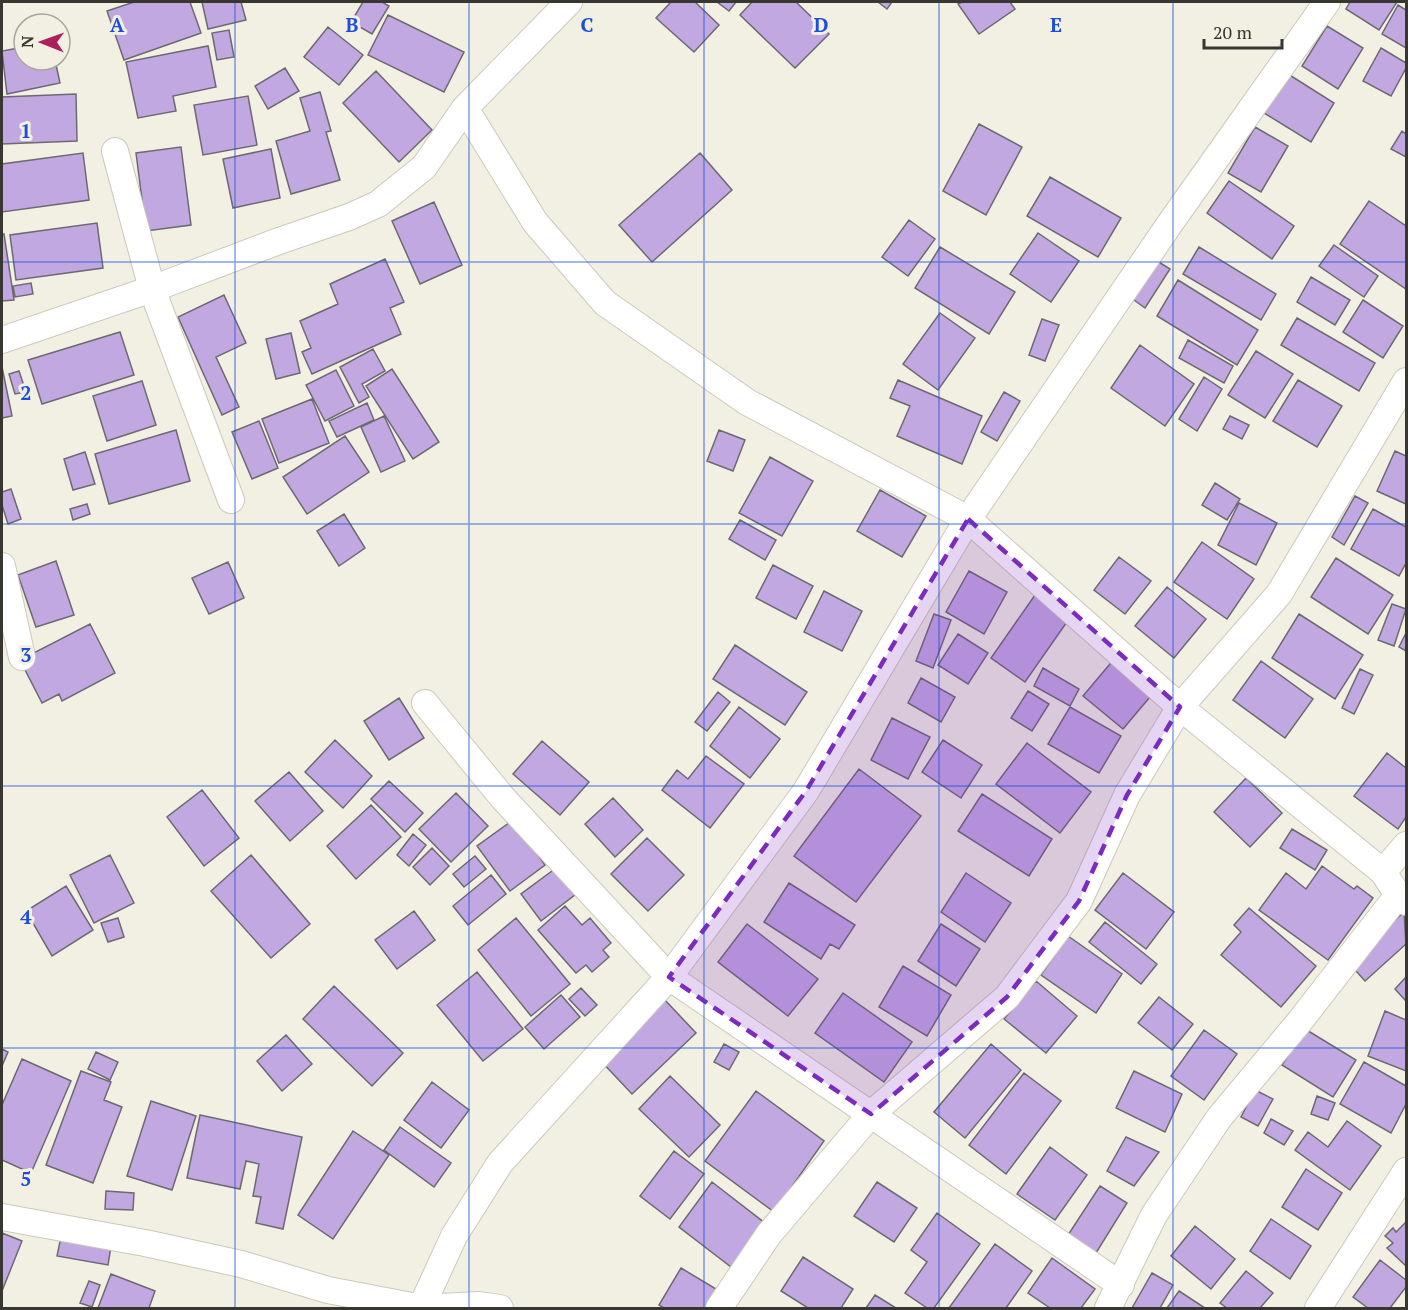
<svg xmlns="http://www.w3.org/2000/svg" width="1408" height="1310" font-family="'PT Serif',serif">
  <rect width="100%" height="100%" fill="#f2f0e3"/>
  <path fill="#c2a8e1" stroke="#6d6973" stroke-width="1.5" d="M134,2H190L201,33L124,60L107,11Z
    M202,2H241L246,20L208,29Z
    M363,2H382L389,6L372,34L351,22Z
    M671,2H695L719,25L694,52L656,18Z
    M717,2H736L729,11Z
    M752,2H796L829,34L795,68L740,15Z
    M878,2H892L887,9Z
    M962,2H1010L1015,9L979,34L958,4Z
    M1350,2H1397L1379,30L1346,9Z
    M1398,5L1406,10V48L1382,34Z
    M388,15L464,52L444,92L368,55Z
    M1327,26L1363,48L1338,89L1302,66Z
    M328,27L363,55L339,85L304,57Z
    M229,30L234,57L217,60L212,33Z
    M208,46L216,87L173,96L176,111L138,118L126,62Z
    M24,47V60H55L60,83L7,94L2,51Z
    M1381,48L1406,63V68L1391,96L1363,81Z
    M285,68L299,91L268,109L255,86Z
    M376,71L432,130L399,162L343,103Z
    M1288,74L1334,103L1311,142L1264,113Z
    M320,92L331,131L326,132L340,180L291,194L276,141L310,131L300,98Z
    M76,94L77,141L2,144V97Z
    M248,96L257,145L203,155L194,105Z
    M979,124L1022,147L986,215L943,191Z
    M1255,127L1288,146L1261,192L1228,173Z
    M1402,131L1406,134V157L1391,149Z
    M181,147L191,225L146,231L136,153Z
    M271,149L280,198L233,208L223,159Z
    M83,153L89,200L2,212V164Z
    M700,153L732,190L652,262L619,225Z
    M1050,177L1121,218L1098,257L1027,216Z
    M1229,181L1294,226L1272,259L1207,213Z
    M1369,201L1406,226V289L1340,244Z
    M434,202L462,265L420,284L392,221Z
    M909,220L935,239L908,276L882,257Z
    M97,223L103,268L16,280L10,235Z
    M1038,233L1079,261L1051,302L1010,274Z
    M4,234L14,300L2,301V235Z
    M1334,245L1378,276L1364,297L1319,266Z
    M940,247L1015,292L989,334L915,288Z
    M1199,247L1276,294L1261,320L1183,274Z
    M385,259L404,302L390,308L401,334L312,374L302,352L311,348L300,321L338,304L330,284Z
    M1154,259L1170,269L1145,308L1130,297Z
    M1311,277L1350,300L1335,325L1297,302Z
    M1178,280L1258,330L1237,365L1157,316Z
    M31,283L33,294L15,297L13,286Z
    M224,295L246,343L216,357L239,407L222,415L178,317Z
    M1363,300L1403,326L1383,358L1343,332Z
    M940,313L975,338L938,390L903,364Z
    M1297,318L1375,363L1359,391L1281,345Z
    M1042,319L1059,325L1045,361L1029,355Z
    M120,332L134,375L42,404L28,360Z
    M291,333L300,373L276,379L266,339Z
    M1188,340L1233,366L1224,383L1179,358Z
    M1140,345L1194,384L1165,426L1111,388Z
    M373,349L385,371L362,384L369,397L359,403L340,367Z
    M1256,351L1293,374L1265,418L1228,395Z
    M2,367L12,416L2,418Z
    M392,369L439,442L413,459L366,386Z
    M336,370L354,406L325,421L306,385Z
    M19,371L26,392L15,394L9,374Z
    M1204,377L1222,389L1197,431L1179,419Z
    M898,380L982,416L962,464L897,436L910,406L890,398Z
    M1298,380L1342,406L1317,447L1273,421Z
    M142,381L156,425L107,441L93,396Z
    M1004,392L1020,401L997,441L981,432Z
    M312,399L329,443L279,463L262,419Z
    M367,403L374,420L337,437L329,421Z
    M384,416L405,461L381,472L361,427Z
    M1230,416L1249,425L1242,439L1223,429Z
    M259,421L278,468L252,479L232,432Z
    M176,430L190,481L109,504L95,454Z
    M719,430L745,440L733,471L707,461Z
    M345,436L369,472L307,514L283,477Z
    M1395,451L1406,456V504L1377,491Z
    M85,452L95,484L73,490L64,459Z
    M770,457L813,481L782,536L739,513Z
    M1215,483L1240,499L1227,520L1202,505Z
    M11,489L21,519L8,524L2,505V492Z
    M880,490L926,516L902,557L857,531Z
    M1355,496L1368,503L1344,545L1332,537Z
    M1239,503L1277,523L1256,565L1218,545Z
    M87,504L90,514L73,520L70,509Z
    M1373,509L1406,527V563L1399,576L1351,549Z
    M344,514L365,548L339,566L317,531Z
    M740,520L776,540L765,560L729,539Z
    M1202,542L1254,579L1227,619L1174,582Z
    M1119,557L1151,581L1125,614L1094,590Z
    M1336,558L1393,595L1368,634L1311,597Z
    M56,561L74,615L36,627L18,575Z
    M228,562L244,598L209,614L192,578Z
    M773,565L813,586L796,619L756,598Z
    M969,571L1007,592L984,634L946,612Z
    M1167,587L1206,619L1174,658L1135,626Z
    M824,591L862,611L842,651L804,632Z
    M1035,595L1069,619L1025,682L991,658Z
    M1392,604L1406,609L1394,646L1378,640Z
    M934,614L951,620L933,668L916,661Z
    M1299,614L1363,655L1335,699L1272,658Z
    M90,624L115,673L62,701L59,694L42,703L20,660Z
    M1406,633V651L1399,647Z
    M958,634L988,653L968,684L938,665Z
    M735,645L807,692L785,725L713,679Z
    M1115,658L1155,691L1123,729L1083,696Z
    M1261,661L1313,699L1285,738L1233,700Z
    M1043,668L1079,689L1070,706L1034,686Z
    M1360,669L1373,675L1354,714L1342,708Z
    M921,678L955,697L941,722L908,703Z
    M1028,691L1049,704L1032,731L1011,718Z
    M718,692L730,702L707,731L695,722Z
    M399,698L424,738L389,760L364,721Z
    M739,707L780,739L750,778L710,746Z
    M1070,707L1121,736L1099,773L1048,744Z
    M892,718L930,737L908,779L871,760Z
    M335,740L372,776L343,808L305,772Z
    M943,740L982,765L961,798L922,772Z
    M542,741L589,782L560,815L513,774Z
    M1027,743L1091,792L1060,833L996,784Z
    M1387,753L1406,768V817L1398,829L1354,796Z
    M706,756L744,784L710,828L662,790L677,770L688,779Z
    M859,769L921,816L856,902L794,856Z
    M289,772L323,811L290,841L255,801Z
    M1246,778L1282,813L1250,847L1214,812Z
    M389,781L423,813L405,832L371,799Z
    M202,790L239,838L204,866L167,817Z
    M456,793L488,826L451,862L419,829Z
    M982,794L1052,839L1029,876L958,831Z
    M613,798L643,830L615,857L585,824Z
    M371,805L401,837L356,879L327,846Z
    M513,820L545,865L510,891L477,846Z
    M1292,829L1327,850L1315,870L1280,848Z
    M413,834L426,845L409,866L397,855Z
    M647,838L684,875L648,911L611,874Z
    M432,848L449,866L430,885L413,867Z
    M110,855L134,903L94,923L70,875Z
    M251,855L310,924L271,958L211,891Z
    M475,856L486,869L464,887L453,874Z
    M1322,866L1354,889L1357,886L1373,898L1328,960L1259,910L1286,873L1306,889Z
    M556,868L576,894L541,921L521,894Z
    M966,873L1011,903L985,942L941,912Z
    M1123,873L1174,912L1146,949L1095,910Z
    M491,875L506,894L468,925L453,906Z
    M789,883L855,925L839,949L830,944L821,959L764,922Z
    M66,886L93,930L52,956L26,911Z
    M565,906L582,925L590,918L611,943L603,950L609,957L592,972L586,965L576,973L538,930Z
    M1249,908L1316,966L1281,1007L1221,955L1241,932L1234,925Z
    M414,911L435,940L397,969L375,940Z
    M1404,912L1406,944L1365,981L1348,962Z
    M118,918L124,937L108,942L101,923Z
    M516,918L570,984L531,1016L478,950Z
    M1105,922L1157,964L1141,984L1089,942Z
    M747,924L818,979L788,1016L718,962Z
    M941,924L980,949L956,986L918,961Z
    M1068,936L1122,974L1096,1013L1041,975Z
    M903,966L951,995L927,1036L879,1007Z
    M477,972L523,1029L483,1061L437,1005Z
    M1406,977V1001L1395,989Z
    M1036,981L1077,1016L1046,1053L1004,1019Z
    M334,986L403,1053L372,1086L303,1019Z
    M581,988L597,1005L585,1016L569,999Z
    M843,993L912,1042L884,1082L815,1033Z
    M561,995L580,1017L544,1049L525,1027Z
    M1159,997L1193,1024L1172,1050L1138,1023Z
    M664,999L696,1033L632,1094L599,1059Z
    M1385,1011L1406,1020V1071L1368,1056Z
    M1305,1029L1356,1060L1333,1097L1282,1065Z
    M1204,1030L1237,1054L1204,1100L1171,1076Z
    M286,1035L312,1064L282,1091L257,1061Z
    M724,1044L739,1052L729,1070L714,1062Z
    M991,1044L1021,1070L965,1138L934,1112Z
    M2,1049L8,1052L2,1066Z
    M96,1052L118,1062L110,1080L88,1069Z
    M22,1059L71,1081L31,1173L2,1160V1105Z
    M1364,1062L1406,1086V1104L1391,1133L1340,1104Z
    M81,1071L111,1082L104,1100L122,1107L93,1183L46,1165Z
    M1134,1071L1182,1094L1165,1132L1116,1108Z
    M1024,1073L1061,1101L1006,1174L969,1145Z
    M670,1076L720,1125L689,1157L639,1109Z
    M432,1082L469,1110L441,1148L404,1120Z
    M1255,1090L1273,1099L1258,1126L1241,1117Z
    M756,1091L824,1141L774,1212L705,1161Z
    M1317,1096L1335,1103L1328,1120L1311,1114Z
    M151,1101L196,1116L172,1190L127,1176Z
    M200,1115L302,1137L283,1229L256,1223L261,1197L253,1196L259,1164L246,1161L240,1189L187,1178Z
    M1271,1119L1293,1131L1284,1145L1264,1133Z
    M1347,1121L1381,1146L1350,1190L1295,1150L1308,1132L1328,1147Z
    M400,1127L451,1163L434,1187L384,1150Z
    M353,1131L389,1155L333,1239L298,1215Z
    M1126,1137L1159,1152L1134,1186L1107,1171Z
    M1050,1147L1087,1175L1055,1220L1017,1194Z
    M674,1151L704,1174L670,1219L640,1196Z
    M1306,1169L1342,1193L1318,1230L1282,1207Z
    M712,1182L765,1223L731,1267L679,1227Z
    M877,1182L917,1208L894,1242L854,1216Z
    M1100,1186L1127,1203L1096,1253L1068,1235Z
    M106,1191L134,1193L133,1210L105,1209Z
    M937,1213L980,1244L934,1308H927L905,1293L927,1262L911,1250Z
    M1271,1219L1311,1246L1290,1279L1250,1251Z
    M1405,1223L1406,1224V1266L1387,1248L1393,1243L1385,1236L1393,1228L1396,1232Z
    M1195,1226L1235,1259L1211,1289L1171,1256Z
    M2,1233L22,1241L2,1291Z
    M61,1237L111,1246L108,1265L57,1256Z
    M995,1244L1032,1271L1006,1308H949Z
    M803,1257L853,1289L841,1308H808L781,1291Z
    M1052,1258L1095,1289L1081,1308H1050L1028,1293Z
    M1380,1260L1406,1280V1287L1390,1308H1368L1353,1297Z
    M681,1268L721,1292L711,1308H664L659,1305Z
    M1246,1271L1273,1293L1260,1308H1227L1220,1303Z
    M1152,1273L1173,1285L1160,1308H1132Z
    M111,1274L155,1291L149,1308H98Z
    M89,1281L100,1285L92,1307L80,1303Z
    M1179,1291L1205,1308H1167Z
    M875,1295L896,1308H866Z"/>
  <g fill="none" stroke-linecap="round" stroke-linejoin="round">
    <g stroke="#cbc9bc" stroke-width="28">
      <path id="minor" d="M465,108L535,222L605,303L747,402L968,519L1180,707L1383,872L1398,895L1406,902
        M115,151L152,289L231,500
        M2,340L152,289L279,241L349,217L378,204L424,167L465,108L569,2
        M2,566L22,657
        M425,703L502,797L669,977L1121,1285
        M1383,872L1406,845
        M2,1217L145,1243L241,1264L328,1290L422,1308L478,1305L500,1308
        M421,1308L454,1236L500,1163L669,977L806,791L968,519L1171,222L1327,2
        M719,1308L769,1234L871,1114L1007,997L1079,901L1127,795L1180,707L1279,594L1406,381
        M1108,1308L1154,1215L1219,1118L1300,1021L1398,895
        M1318,1308L1406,1171"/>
    </g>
    <use href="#minor" stroke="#fff" stroke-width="26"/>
  </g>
  <path fill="#7b2cbf" fill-opacity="0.2" stroke="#7b2cbf" stroke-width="4.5" stroke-dasharray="12 8" stroke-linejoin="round" d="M968,519L1180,707L1127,795L1079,901L1007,997L871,1114L669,977L806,791Z"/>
  <path fill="none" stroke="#1d4ed8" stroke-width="1.5" stroke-opacity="0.55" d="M235,2V1308M469,2V1308M704,2V1308M939,2V1308M1173,2V1308M2,262H1406M2,524H1406M2,786H1406M2,1048H1406"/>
  <g font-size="20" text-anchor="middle" font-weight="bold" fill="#1d4ed8" stroke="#f2f0e3" stroke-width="6" stroke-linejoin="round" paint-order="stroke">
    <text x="117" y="32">A</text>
    <text x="352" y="32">B</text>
    <text x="587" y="32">C</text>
    <text x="821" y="32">D</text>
    <text x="1056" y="32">E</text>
    <text x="26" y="138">1</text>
    <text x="26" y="400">2</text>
    <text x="26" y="662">3</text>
    <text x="26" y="924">4</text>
    <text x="26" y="1186">5</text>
  </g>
  <rect width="1408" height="1310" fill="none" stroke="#373631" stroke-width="6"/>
  <g transform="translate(42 42) rotate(271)"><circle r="28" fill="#f2f0e3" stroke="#a7a69c" stroke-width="1.5"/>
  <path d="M0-4.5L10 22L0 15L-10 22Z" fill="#ae205b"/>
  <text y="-9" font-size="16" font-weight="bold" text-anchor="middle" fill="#373631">N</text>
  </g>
  <path d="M1204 39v9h78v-9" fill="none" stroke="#373631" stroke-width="3"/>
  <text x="1213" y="39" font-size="18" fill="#373631" stroke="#f2f0e3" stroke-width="4.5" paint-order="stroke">20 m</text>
</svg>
